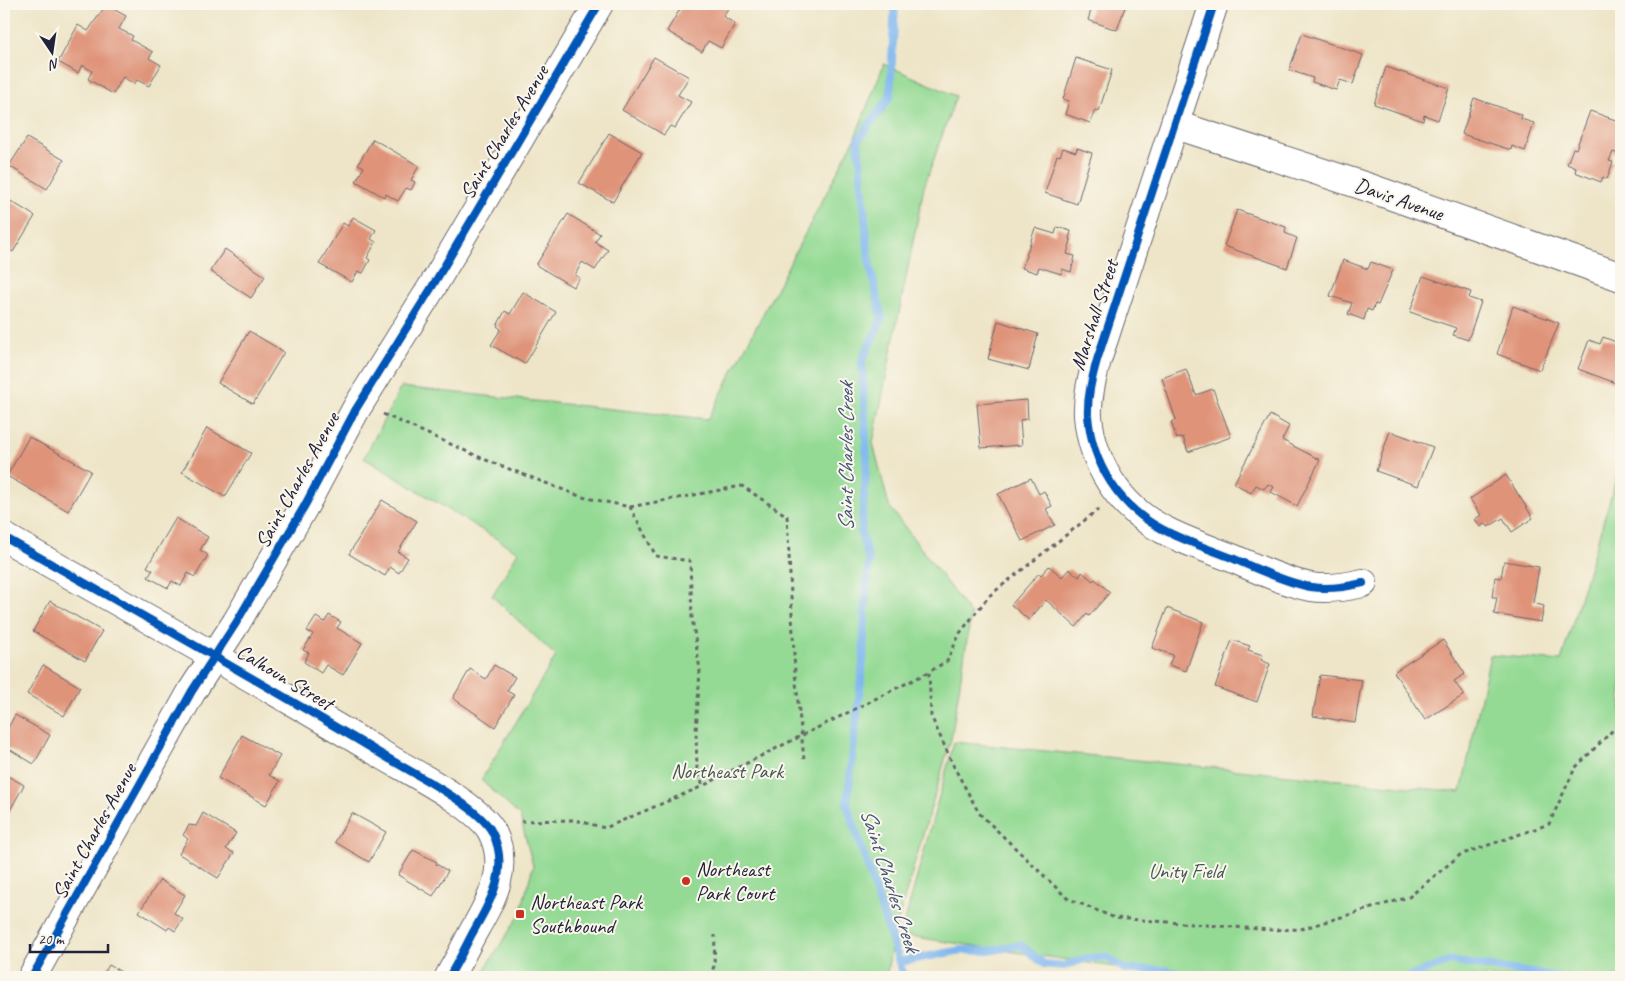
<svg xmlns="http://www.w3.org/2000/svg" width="1625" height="981" font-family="Caveat,sans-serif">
  <rect width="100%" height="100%" fill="#fbf7ec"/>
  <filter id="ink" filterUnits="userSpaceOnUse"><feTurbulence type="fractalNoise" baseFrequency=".02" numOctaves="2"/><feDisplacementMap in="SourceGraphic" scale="10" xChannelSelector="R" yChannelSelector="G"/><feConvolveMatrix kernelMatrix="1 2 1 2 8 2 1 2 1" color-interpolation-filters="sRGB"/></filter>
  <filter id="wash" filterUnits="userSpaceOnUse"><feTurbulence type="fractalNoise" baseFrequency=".0096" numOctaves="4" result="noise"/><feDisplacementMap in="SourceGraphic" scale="20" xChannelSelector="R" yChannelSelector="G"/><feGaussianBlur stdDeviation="1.12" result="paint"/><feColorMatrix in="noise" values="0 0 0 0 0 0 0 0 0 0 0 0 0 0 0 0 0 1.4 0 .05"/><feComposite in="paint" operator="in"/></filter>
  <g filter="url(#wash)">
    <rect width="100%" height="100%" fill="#eee5c8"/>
    <path fill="#94da94" stroke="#5b7e68" d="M884,64L956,96L924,187L873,443L889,506L971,615L951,739L894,934L886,977H480L520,914L533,866L520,816L481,780L556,656L492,596L518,552L364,458L401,387L708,419L853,142Z
      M1619,470L1621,471V977H1182L901,935L954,742L1461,792L1490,655L1561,661Z"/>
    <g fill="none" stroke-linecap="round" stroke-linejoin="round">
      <path stroke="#7fb7ef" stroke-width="8" d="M895,4L890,97L858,140L869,261L882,319L862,360L867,461L861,534L869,560L866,590L863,662L847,804L904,977
        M899,962L962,950L988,951L1021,945L1044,964L1064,966L1087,958L1106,957L1126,970H1165L1193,977
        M1408,977L1450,961L1561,977"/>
    </g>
    <g id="blocks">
      <path fill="#df947a" d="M683,4H731L723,16L735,24L721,48L708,41L702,52L667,31Z
        M1093,4H1126L1117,30L1088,20Z
        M106,5L126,16L119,29L133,36L131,40L153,52L149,58L161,65L149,86L137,80L134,84L123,77L113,94L88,79L92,71L82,65L78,73L58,62L78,25L88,31Z
        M1302,34L1363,55L1353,84L1340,80L1336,90L1312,82L1313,78L1289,70Z
        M654,57L689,77L678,95L691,102L675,128L670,126L664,135L622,110Z
        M1076,58L1112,70L1099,111L1095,110L1090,123L1065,114L1069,101L1063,99Z
        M1386,67L1449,88L1438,120L1424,115L1423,121L1374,104Z
        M1474,98L1522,115L1521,119L1534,123L1525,151L1512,146L1511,150L1462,134Z
        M1590,111L1621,122L1618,137L1621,138V155L1613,152L1609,161L1613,162L1607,179L1603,177L1601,182L1575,172L1576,168L1567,164L1573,148L1576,149Z
        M609,133L642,152L613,202L579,183Z
        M27,138L64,160L47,189L9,166Z
        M373,139L419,166L411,180L415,182L411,190L406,188L398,201L386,194L384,197L356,181L364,167L358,164Z
        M1063,148L1076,152L1077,148L1092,153L1077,204L1045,193L1057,155L1060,156Z
        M4,197L35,216L13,252L4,246Z
        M1237,210L1286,227L1285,233L1297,238L1287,268L1224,246Z
        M568,214L600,234L595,242L608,250L595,270L582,262L575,275L580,278L573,287L536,265Z
        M353,217L376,230L371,239L376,242L367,258L370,260L363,273L358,271L352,282L319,264L343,223L348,226Z
        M1057,227L1071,231L1069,239L1071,240L1067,254L1075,256L1071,272L1062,269L1061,274L1039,267L1037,273L1022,268L1035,228L1055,234Z
        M225,249L265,276L251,298L210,271Z
        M1343,260L1368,269L1371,262L1393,270L1378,305L1375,304L1372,311L1367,309L1364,320L1348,314L1352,303L1330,296Z
        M1423,276L1471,292L1469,298L1481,302L1468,340L1453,335L1456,328L1410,312Z
        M523,292L556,312L525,364L491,345L501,329L497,326L505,311L510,314Z
        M1513,306L1559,323L1540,370L1497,354Z
        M998,321L1038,334L1029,370L988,359Z
        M249,331L284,352L253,404L218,383Z
        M1603,337L1621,344V385L1578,369L1589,340L1600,344Z
        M1186,369L1196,395L1213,389L1231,437L1188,452L1183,437L1177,439L1171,422L1176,420L1162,378Z
        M1027,400L1028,419L1020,420L1022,445L981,448L977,404Z
        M1270,415L1289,426L1282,440L1320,460L1297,506L1271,492L1274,487L1268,484L1264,489L1256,485L1251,493L1234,483Z
        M207,428L251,453L225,497L182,472Z
        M1390,431L1433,447L1418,486L1376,471Z
        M29,437L91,471L68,511L7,476Z
        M1506,475L1533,518L1512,532L1503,518L1488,527L1486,523L1480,527L1475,519L1481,515L1470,499Z
        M1031,478L1039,494L1044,491L1052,506L1046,509L1055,525L1022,541L998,494Z
        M382,500L417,521L398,552L408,558L399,573L390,567L385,576L349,554Z
        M176,518L208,537L200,550L208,555L195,577L188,573L181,586L172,581L168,588L148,577L153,570L147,567Z
        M1504,561L1539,567L1533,603L1544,606L1541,622L1494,614L1497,597H1492L1495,577L1501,578Z
        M1049,566L1062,577L1069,569L1079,577L1082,572L1093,581L1095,579L1110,592L1089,616L1087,614L1076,627L1046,600L1029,620L1011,605L1039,573L1041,575Z
        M50,601L102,631L85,661L33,631Z
        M1167,608L1203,622L1186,671L1169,665L1173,655L1152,648Z
        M329,615L341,622L337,628L362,643L343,675L326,665L321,673L304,662L309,653L303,650L313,634L307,631L316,617L325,622Z
        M1232,640L1250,646L1248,650L1263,655L1261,660L1270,664L1257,702L1215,687Z
        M1443,640L1465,674L1454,681L1464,695L1425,720L1394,672Z
        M43,665L80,687L64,716L27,694Z
        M494,665L515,677L507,691L514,695L495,727L453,698L470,669L486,679Z
        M1320,675L1362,680L1355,723L1313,716Z
        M15,715L50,735L34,764L4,746V735Z
        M242,735L280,756L269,775L280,781L266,805L218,778Z
        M4,774L24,785L8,814L4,812Z
        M203,813L236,833L226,849L234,853L218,878L179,854L188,839L183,835L189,825L196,826Z
        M352,813L386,832L369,862L335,842Z
        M413,850L437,862L436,864L448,871L433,896L398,875Z
        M160,880L185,895L174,913L183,919L175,931L169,927L167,930L139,912Z
        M109,965L130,977H102Z"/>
    </g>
  </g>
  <g filter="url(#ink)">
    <use href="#blocks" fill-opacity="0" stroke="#69666c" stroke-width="1"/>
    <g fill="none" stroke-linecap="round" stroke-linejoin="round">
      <g stroke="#69666c" stroke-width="30">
        <path id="street" d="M1214,4L1097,360C1092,378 1087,397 1088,416C1092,463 1119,507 1162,529C1184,541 1209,549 1232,558C1254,568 1288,583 1311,587C1329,590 1346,587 1363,583
          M1176,125L1367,187L1621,277
          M4,537C130,609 257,679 381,754C407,770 479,806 492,832C511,869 490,902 472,934C465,948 457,963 449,977
          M32,977L192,691L236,623L305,505L356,409L432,287L599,4"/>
      </g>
      <path stroke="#69666c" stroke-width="3" stroke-dasharray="4 4" stroke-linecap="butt" d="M383,414L486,460L582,497L630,507L656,556L690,561L692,618L700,670L696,732L697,770L703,786L731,771
        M630,507L742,486L787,516L795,673L804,759
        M1099,509L989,596L960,633L947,661L929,672L931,716L954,767L979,813L1067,898L1115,918L1272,930L1301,929L1409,897L1460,855L1549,824L1575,768L1621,722
        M521,821L575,820L605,828L703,786
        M710,977L714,966L715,935"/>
      <use href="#street" stroke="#fff" stroke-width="28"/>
      <path stroke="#69666c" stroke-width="3" stroke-dasharray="4 4" stroke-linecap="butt" d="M731,771L929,672"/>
      <g stroke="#fbf7ec" stroke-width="11">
        <path id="cycleway" d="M1214,4L1097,360C1092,378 1087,397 1088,416C1092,463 1119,507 1162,529C1184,541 1209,549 1232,558C1254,568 1288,583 1311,587C1329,590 1346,587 1363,583
          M4,537C130,609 257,679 381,754C407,770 479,806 492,832C511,869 490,902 472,934C465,948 457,963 449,977
          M32,977L192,691L236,623L305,505L356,409L432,287L599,4"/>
      </g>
      <use href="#cycleway" stroke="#0057b8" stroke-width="8"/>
    </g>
  </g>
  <g fill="#c8321e" stroke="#fbf7ec" stroke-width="2">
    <circle cx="686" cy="881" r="5"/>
    <rect x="515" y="909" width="10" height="10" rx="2.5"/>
  </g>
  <g text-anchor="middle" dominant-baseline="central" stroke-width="4" stroke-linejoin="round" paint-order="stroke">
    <g font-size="21" fill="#22223b" stroke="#fbf7ec">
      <text transform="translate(504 132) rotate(-59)">Saint Charles Avenue</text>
      <text transform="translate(1399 199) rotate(19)">Davis Avenue</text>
      <text transform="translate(1094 315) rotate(-72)">Marshall Street</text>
      <text transform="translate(297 480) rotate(-61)">Saint Charles Avenue</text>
      <text transform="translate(285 677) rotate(31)">Calhoun Street</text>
      <text transform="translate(94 831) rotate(-61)">Saint Charles Avenue</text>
    </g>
    <g font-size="21" fill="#445956" stroke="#fbf7ec">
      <text x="727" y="771">Northeast Park</text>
      <text x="1186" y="871">Unity Field</text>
    </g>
    <g font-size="21" fill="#22223b" stroke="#fbf7ec" text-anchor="start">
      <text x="696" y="869">Northeast<tspan x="696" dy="24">Park Court</tspan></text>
      <text x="530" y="902">Northeast Park<tspan x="530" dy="24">Southbound</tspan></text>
    </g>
    <g font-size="22" font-style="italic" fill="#43567a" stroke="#fbf7ec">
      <text transform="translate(846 457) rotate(-90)">Saint Charles Creek</text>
      <text transform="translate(890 880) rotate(72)">Saint Charles Creek</text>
    </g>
  </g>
  <rect width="1625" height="981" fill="none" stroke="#fbf7ec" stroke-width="20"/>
  <g transform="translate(52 52) rotate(167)" stroke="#fbf7ec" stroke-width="4" paint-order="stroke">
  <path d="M0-4L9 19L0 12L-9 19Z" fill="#22223b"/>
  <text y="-8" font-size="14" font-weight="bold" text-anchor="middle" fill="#22223b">N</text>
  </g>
  <path d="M30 944v8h78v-8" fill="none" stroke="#22223b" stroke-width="2.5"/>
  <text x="38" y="944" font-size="15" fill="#22223b" stroke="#fbf7ec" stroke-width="4" paint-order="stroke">20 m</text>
</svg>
